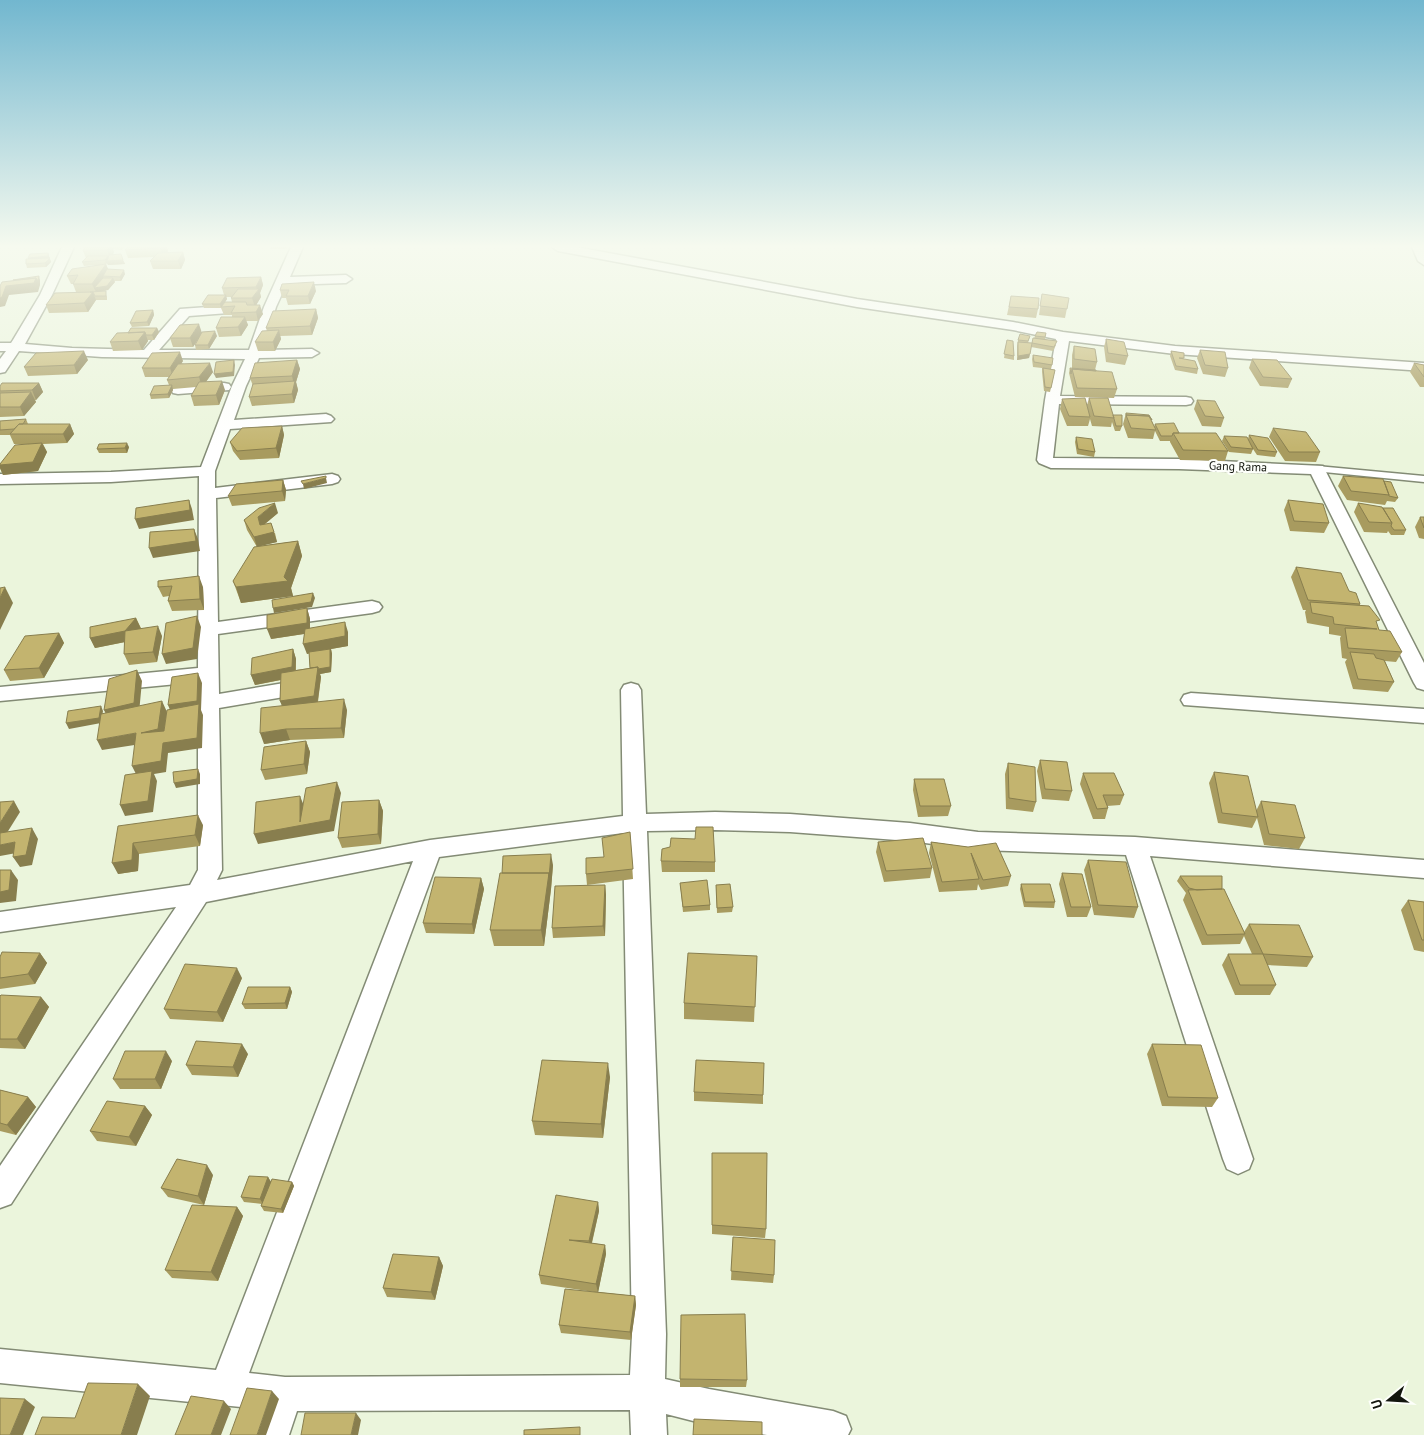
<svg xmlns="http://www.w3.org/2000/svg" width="1424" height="1435" font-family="'PT Sans',sans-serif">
  <rect width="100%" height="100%" fill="#ebf5dc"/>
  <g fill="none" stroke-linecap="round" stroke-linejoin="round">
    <g stroke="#838b75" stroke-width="3">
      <path id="lane" d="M1317,466L1424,476V482L1314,471V467Z"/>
    </g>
    <g stroke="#838b75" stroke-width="3">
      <path id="street" d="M62,247H74L52,295L25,344L72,348L144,350L180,309L250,304L255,305L256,308L255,311L189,316L159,350H249L264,307L291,247H303L290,277L346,275L352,279L346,283L286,285L276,307L263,350L312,349L319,353L312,357L259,358L246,386L234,420L326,414L331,416L334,419L331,422L230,429L215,471V488L332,474L338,476L340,479L338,482L332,484L216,498L218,622L372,601L379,603L382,607L379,611L372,613L218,634L219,694L308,679L315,681L318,686L315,691L308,693L219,708L222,870L217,880L430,840L623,816L621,690L624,685L631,683L638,685L641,690L646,814L715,812L790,814L910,823L978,832L1135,837L1424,860V878L1150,856L1253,1159L1249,1169L1238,1174L1227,1169L1223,1159L1126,855L978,850L910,841L790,832L715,830L647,831L666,1334L665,1379L709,1389L833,1411L846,1416L851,1429L848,1435H767L709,1425L666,1414L667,1435H631L630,1410L297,1411L289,1435H253L262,1409L0,1383V1349L216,1370L413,861L206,902L11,1204L0,1208V1166L176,907L0,932V912L190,885L198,870V682L0,701V687L198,668L199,476L111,482L0,484V474L111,472L201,467L232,386L245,359L102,357L19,351L5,372L0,373V359L6,351H0V343H11L13,340L40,295ZM623,833L632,1334L630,1375L285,1377L249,1373L439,857Z
        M552,247H576L857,299L1013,322L1063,332L1175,346L1424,363V371L1175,354L1069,341L1060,396L1186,397L1191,398L1193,401L1191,404L1186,405L1059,404L1053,458L1179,459L1323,466L1424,663V690L1417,688L1414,683L1311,474L1179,469L1051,468L1039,463L1037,460L1045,400L1056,339L1013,330L857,307L558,251Z
        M1412,247H1424V265L1418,261Z
        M224,383L229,384L231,387L229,390L178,394L173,393L171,390L173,387L178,386Z
        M1191,693L1424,709V723L1184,705L1181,700L1184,695Z"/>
    </g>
    <use href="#lane" fill="#fff" fill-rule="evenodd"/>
    <use href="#street" fill="#fff" fill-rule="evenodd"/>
  </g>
  <path fill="#a89b5f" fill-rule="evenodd" d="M83,247H124L122,250L113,249L114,252L113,255L123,260L125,264L108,265L107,263L106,264L108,269L125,274L121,281H114L115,282L108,290L100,292L107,296V300H96L88,312L49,313L46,305L76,292L73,284H71L67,276L97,265L84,266L82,262L86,258L83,251L84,249Z
    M167,247L168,251L167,253L183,252L185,260L181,269H153L150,261L154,257L128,258L125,250Z
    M270,247H288L286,249H271Z
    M48,253L51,262L46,267L27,268L26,264L29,259L28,258Z
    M261,277L263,285L260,293L261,297L256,305L263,314L258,321H246L248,325L241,336L219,337L216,328L232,317V315H224L221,308H204L202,304L224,295L222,288ZM226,297H232L231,298L232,302H225L227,299Z
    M282,284L316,291L310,304L288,305L286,298H282L280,290Z
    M1042,294L1069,298L1065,318L1039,315Z
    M1011,296L1038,309L1036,318L1007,315Z
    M316,309L318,318L312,335L280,336L281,339L275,351H258L255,342L267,331L266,328Z
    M153,310L154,315L149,326L132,327L130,323Z
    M157,328L159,332L154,340H148V341L142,350L113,351L110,342L128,333Z
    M202,332L217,336L209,349L196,350L195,345L199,338L193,347H173L170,338Z
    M1046,333L1045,339L1056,345L1053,351L1031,347V346L1029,358L1017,360V346L1018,340L1030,336L1028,343H1032L1035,336Z
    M1106,339L1128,356L1125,365L1106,362L1104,347Z
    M1007,340L1014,356V360L1004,358Z
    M1074,346L1097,362L1095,370L1117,389L1114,398L1075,397L1069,373L1070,368H1072V355Z
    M1200,350L1228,368L1225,377L1203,374L1197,358Z
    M1171,351L1184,353L1183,359L1198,369L1197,374L1175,370L1170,356Z
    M1033,355L1052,365L1051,369L1055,370L1050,392L1044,391L1042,372V368L1033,367L1032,359Z
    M1252,359L1292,379L1288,388L1260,386L1249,368Z
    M88,360L77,374L28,376L24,367Z
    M297,360L300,369L296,382L298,390L294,403L252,406L249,397L253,386L250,378Z
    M183,361L181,363L213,372L206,382L225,390L219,405L194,406L191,396L196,387L173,389V390L169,398L151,399L150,395L169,385L167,380L169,377H145L142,368Z
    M1414,363L1424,365V387H1420L1410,372Z
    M39,383L43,392L36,400H35L36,402L24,416L0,417V386Z
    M1089,398L1113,415L1122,426L1120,431H1115L1112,422L1111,427L1092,426L1090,419L1088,426H1067L1060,409L1062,399L1087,405Z
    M1197,400L1224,418L1221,427L1202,426L1194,409Z
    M1126,413L1152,421L1154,427L1155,424L1228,450L1222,441L1224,436L1248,439L1249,435L1277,452L1275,457L1257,455L1253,449L1251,454L1229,452L1228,451L1225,461L1180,460L1170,442V441H1160L1155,431L1153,439L1128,438L1123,424Z
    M26,419L28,424H70L74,434L67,443L43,444L47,452L38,471L3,475L0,468V464L30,444H14L10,435H0V421Z
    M282,426L284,435L279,458L240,460L233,451L230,442Z
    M1273,428L1320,452L1316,462L1285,461L1269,437Z
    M1076,437L1095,452L1094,457L1077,454L1075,442Z
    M129,447L127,453H99L97,449Z
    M1343,476L1384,481L1398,498L1395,502L1387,501L1385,505L1347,500L1338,486Z
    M283,480L286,490L285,501L232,506L228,496Z
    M1288,500L1329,523L1324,533L1290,531L1284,510Z
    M1358,503L1383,508L1406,530L1404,535H1391L1388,531L1387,533L1364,532L1354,512Z
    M278,513L265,524L275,533L277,542L258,546L298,541L302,556L291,588L293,596L241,603L233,581L257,547L247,530L244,520Z
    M1420,517H1424V539L1419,538L1415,527Z
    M1296,567L1349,591L1360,604V605L1377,625L1379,630L1402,652L1396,662L1385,661L1394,682L1388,692L1353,689L1345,662L1347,659L1342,658L1340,638L1341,636L1329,634V627L1307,623L1305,612L1306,610H1303L1291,577Z
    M158,581L203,587L204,610L172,611L168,601L169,596L163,597L158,587Z
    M307,608L310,619V628L348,632V646L331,649L332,654L331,672L320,674L321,677L318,702L347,710L344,738L290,740L264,744L282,705L280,701L281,680L255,685L251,675L293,649L296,659V670L310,668L309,653L307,654L304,634L271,639Z
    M136,618L141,628L162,636L157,662L129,665L124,654L125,642L95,648L90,638Z
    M59,633L64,643L44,678L10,681L4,670Z
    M306,741L310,752L307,774L265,780L261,770Z
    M1040,760L1072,791L1069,801L1042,799L1037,771Z
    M1008,763L1036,802L1033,812L1006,809L1005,774Z
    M1214,772L1256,811L1261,801L1305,838L1299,849L1264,845L1257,818L1252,828L1218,823L1209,783Z
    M1083,773L1124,795L1120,805L1107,806L1108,808L1105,819H1093L1080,784Z
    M914,779L951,806L948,816L918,817L913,790Z
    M379,800L383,811L381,844L342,848L338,838Z
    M203,825L200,846L139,854L138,871L118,874V826Z
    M630,832L633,879L587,885L586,874Z
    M878,842L932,868L930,878L884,882L876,852Z
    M931,842L968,847L1011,876L1008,886L981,890L978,884L977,890L939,892L929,853Z
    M1088,860L1138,907L1134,918L1094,915L1084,870Z
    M661,861L715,862V872H662Z
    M553,865L551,889L544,946H494L490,930Z
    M1062,873L1091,907L1087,917H1067L1059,884Z
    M1180,876L1222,889L1244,932L1249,924L1313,957L1307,967L1267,965L1276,985L1270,995H1235L1222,965L1228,954H1252L1244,936L1240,944L1202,945L1183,900L1186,893L1177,881Z
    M481,878L484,889L474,934L426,933L423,923Z
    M680,883L710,905V910L683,912Z
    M1021,884L1055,902L1054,908L1024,907L1020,889Z
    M605,885L606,895L605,936L553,938L552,928Z
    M716,885L733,907L732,912L717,913Z
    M1408,900L1424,902V952L1414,950L1401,910Z
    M40,953L47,963L35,984L0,989V957Z
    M757,956L754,1022L684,1019V1003Z
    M242,978L223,1022L170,1019L164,1009Z
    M290,987L292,992L287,1009H245L242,1004Z
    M0,996L41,997L49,1007L25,1049L0,1048Z
    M1152,1044L1218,1098L1212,1107L1162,1106L1147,1054Z
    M248,1054L238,1077L192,1075L186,1065Z
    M172,1061L161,1089H120L113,1079Z
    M610,1077L603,1138L535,1135L532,1121Z
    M0,1090L28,1097L36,1107L16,1135L0,1131Z
    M694,1092L763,1095V1104L694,1101Z
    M145,1106L152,1115L136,1146L97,1141L90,1131Z
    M712,1153L766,1229L765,1238L712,1234Z
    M213,1175L204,1205L168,1197L161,1188Z
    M268,1177L271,1182H292L294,1186L283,1213L264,1211L261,1206L262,1204L244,1202L241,1197Z
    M598,1202L599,1211L592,1243L605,1245L606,1254L598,1292L635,1296L636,1305L631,1340L561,1333L559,1325L594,1292L541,1284L539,1275Z
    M237,1207L243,1216L218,1281L172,1278L165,1270Z
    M733,1237L774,1275L773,1283L731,1280Z
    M439,1257L443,1266L435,1300L387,1297L383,1288Z
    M680,1379L747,1380L746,1387H680Z"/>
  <path fill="#887e4e" d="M110,247H112L114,252L110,258L107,250Z
    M162,247H167L168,251L163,257L160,248Z
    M183,252L185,260L181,269L178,261Z
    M48,253L51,262L46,267L45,263L30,262L28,258Z
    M108,256L123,260L125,264L108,265L107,263L106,264L109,272L103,276L104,279L113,278L115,282L108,290L96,292L92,284L106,264L105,260Z
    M124,270L125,274L121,281L120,277Z
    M39,276L40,280V285L38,292L9,295L5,306L0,307V298L6,286L36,278Z
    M261,277L263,285L260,293L261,297L255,307L252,298L258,291L256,287Z
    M314,282L316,291L310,304L308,296Z
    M93,292L96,300L88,312L84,303Z
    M226,295L227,299L222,307H221V308L220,304Z
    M260,305L263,314L258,321L256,312Z
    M316,309L318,318L312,335L310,326Z
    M153,310L154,315L149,326L147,322Z
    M245,317L248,325L241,336L238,327Z
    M199,324L202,333L193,347L190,338Z
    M157,328L159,332L154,340L152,335Z
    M279,330L281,339L275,351L273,342Z
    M215,331L217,336L209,349L208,345Z
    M145,332L148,341L142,350L138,341Z
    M84,351L88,360L77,374L74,365Z
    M180,352L183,361L173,377L170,368Z
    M1030,354L1029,358L1017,360L1018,356Z
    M234,360L235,365L234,376L216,378L214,374Z
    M297,360L300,369L296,382L298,390L294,403L292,394L294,385L292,376Z
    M210,363L213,372L202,387L199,377Z
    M222,381L225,390L219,405L216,395Z
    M39,383L43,392L36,400L32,390Z
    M172,385L173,390L169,398L168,394Z
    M31,392L36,402L24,416L20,407Z
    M70,424L74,434L67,443L63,434Z
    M282,426L284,435L279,458L276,448Z
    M42,443L47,452L38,471L3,475L0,468V465Z
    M127,443L129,447L127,453L125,448Z
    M326,478L327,483L304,489L303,484Z
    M283,480L286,490L285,501L282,491Z
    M189,500L192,509L194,520L139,529L135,519Z
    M275,503L278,513L261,527L263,535L258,517Z
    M271,523L277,542L257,547L254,537Z
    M194,529L198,539L200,551L153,558L149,548Z
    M298,541L302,556L291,588L293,596L241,603L236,587L284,577Z
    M199,576L203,587L204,610L200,599Z
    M5,587L13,603L0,630V598Z
    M313,593L315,598L312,607L274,613L273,608Z
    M307,608L310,619V633L271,639L267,629Z
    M197,616L201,627L197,659L166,664L162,654Z
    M136,618L141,629L130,641L95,648L90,638Z
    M345,622L348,632V646L331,649L332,654L331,672L320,674L321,677L317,706L284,711L280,701L311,675L330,649L307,654L303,644Z
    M158,626L162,636L157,662L153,652Z
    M59,633L64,643L44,678L39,668Z
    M293,649L296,659L295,677L255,685L251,675Z
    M137,670L142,681L139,713L109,720L104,710Z
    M198,673L202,683L201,710L203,715L202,748L168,753L166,772L154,774L157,781L153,812L125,816L120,805L137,776L132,766L163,743L172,715L168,705Z
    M344,699L347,710L344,738L341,728Z
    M162,701L167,712L163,739L141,733Z
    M101,706L103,711L101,723L69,729L66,723Z
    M286,729L290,740L264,744L260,733Z
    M136,733L141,744L102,750L97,740Z
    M306,741L310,752L307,774L304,764Z
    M198,769L200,774V784L176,788L174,783Z
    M337,782L341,793L334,831L258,844L254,834L300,796L304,806Z
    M379,800L383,811L381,844L378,834Z
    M14,801L20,812L0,844V823Z
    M198,815L203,825L200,846L195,835Z
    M32,828L38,839L32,865L20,867L13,857Z
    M15,842L22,852L0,856V845Z
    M133,843L139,854L138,871L118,874L112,863Z
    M551,854L553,865L551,889L544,946L541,930Z
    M11,870L18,880L16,901L0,903V892Z
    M481,878L484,889L474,934L472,924Z
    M605,885L606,895L605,936L603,926Z
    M40,953L47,963L35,984L28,974Z
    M237,968L242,978L223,1022L217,1012Z
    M290,987L292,992L287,1009L285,1003Z
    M41,997L49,1007L25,1049L17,1039Z
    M242,1044L248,1054L238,1077L233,1067Z
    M166,1051L172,1061L161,1089L155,1079Z
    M608,1063L610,1077L603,1138L601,1124Z
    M28,1097L36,1107L16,1135L7,1125Z
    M145,1106L152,1115L136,1146L129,1137Z
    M207,1165L213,1175L204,1205L198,1196Z
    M268,1177L271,1182L263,1204L260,1199Z
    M292,1182L294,1186L283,1213L281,1209Z
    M598,1202L599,1211L590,1250L589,1241Z
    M237,1207L243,1216L218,1281L211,1272Z
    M605,1245L606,1254L598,1293L596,1284Z
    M439,1257L443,1266L435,1300L431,1292Z
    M635,1296L636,1305L631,1340L630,1332Z
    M138,1384L150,1396L137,1435H121Z
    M272,1391L279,1399L266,1435H257Z
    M25,1399L35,1407L23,1435H10Z
    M224,1401L231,1409L221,1435H211Z
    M356,1413L361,1420L358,1435H351Z"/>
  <path fill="#c3b46f" stroke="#887e4e" d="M85,247H110L107,250L83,251Z
    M128,247H162L160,248L125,250Z
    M183,252L178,261H150L158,253Z
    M48,253V256L28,258L30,254Z
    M121,254L123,260L107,261L109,255Z
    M88,256H108L105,260L82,262Z
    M50,258L45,263L26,264V259Z
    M106,264L92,284H73L78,275L67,276L72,269Z
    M107,269L124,270L120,277L103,276Z
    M39,276L38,281L36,278L13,280Z
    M261,277L256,287L222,288L227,278Z
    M36,278L34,283L6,286L2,297L0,298V286L2,282Z
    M103,278H113L107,286L94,288Z
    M314,282L308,296H286L289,290H280L282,284Z
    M238,289H259L252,298H231Z
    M106,291V296H95L93,292H90Z
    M93,292L84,303L46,305L55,293Z
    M1042,294L1069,298L1067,309L1040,306Z
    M208,295H226L220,304H202Z
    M1011,296L1039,298L1038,309L1009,307Z
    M225,302H246L247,305H260L256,312L231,313L235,306L221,307Z
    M316,309L310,326L266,328L273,311Z
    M153,310L147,322L130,323L136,311Z
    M221,317H245L238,327L216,328Z
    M199,324L190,338H170L180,325Z
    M131,328H157L152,335H146L145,332L128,333Z
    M279,330L273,342H255L262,331Z
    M215,331L208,345H195L202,332Z
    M145,332L138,341L110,342L117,333Z
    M1037,332L1046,333L1045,337L1035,336Z
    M1020,334L1030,336L1028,341L1018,340Z
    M1033,338L1057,341L1054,347L1032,343Z
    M1106,339L1124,342L1128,356L1108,353Z
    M1007,340L1013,341L1014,356L1004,354Z
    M1018,342L1032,343L1030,354L1018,356Z
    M1074,346L1095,349L1097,362L1074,359Z
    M1200,350L1225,352L1228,368L1205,365Z
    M84,351L74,365L24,367L36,353Z
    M1171,351L1184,353V358H1179L1195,361L1198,369L1176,366Z
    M180,352L170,368H142L152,353Z
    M1033,355L1053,358L1052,365L1034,362Z
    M1252,359L1277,360L1292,379L1263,377Z
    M234,360L233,372L214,374L216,362Z
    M297,360L292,376L250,378L255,363Z
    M210,363L199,377L167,380L178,364Z
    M1414,363L1424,365V377Z
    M1043,368L1055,370L1051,388L1045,387Z
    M1070,368L1096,370V371L1072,369L1071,374Z
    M1072,369L1112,372L1117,389L1077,388Z
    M222,381L216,395L191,396L199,382Z
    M295,381L292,394L249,397L253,384Z
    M2,383H39L32,390L0,391V386Z
    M172,385L168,394L150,395L154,386Z
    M31,392L20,407H0V393Z
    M1085,398L1090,417L1069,416L1062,399Z
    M1089,398H1108L1114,418L1094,416Z
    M1197,400L1215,401L1224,418L1205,416Z
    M1126,413L1149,415L1152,420L1149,416L1126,415Z
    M1113,415H1122V426H1116Z
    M1126,415L1149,416L1156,430L1131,428Z
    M26,419L23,424H19L14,429L0,430V421Z
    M1174,423L1179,433H1173L1172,436H1161L1155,424Z
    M19,424H70L63,434H10Z
    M282,426L276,448L237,451L230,442L242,428Z
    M1273,428L1306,432L1320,452H1289Z
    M1173,433H1216L1228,451L1183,450Z
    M1249,435L1268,438L1277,452L1258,450Z
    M1224,436L1247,437L1253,449L1231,447Z
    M1076,437L1092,439L1095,452L1078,449Z
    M42,443L33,462L0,465V464L15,445Z
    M127,443L125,448L97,449L99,444Z
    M326,476V478L303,484L301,481Z
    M1343,476L1383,479L1389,495L1351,491Z
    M283,480L282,491L228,496L236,484Z
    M1384,481L1391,482L1398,498L1389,496V495Z
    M189,500L190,510L135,519L136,508Z
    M1288,500L1323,504L1329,523L1294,521Z
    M275,503L258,517L260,525L271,523L274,532L254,537L244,520L259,508Z
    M1358,503L1382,507L1392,523L1369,522Z
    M1383,508H1393L1406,530H1394L1391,526L1392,523Z
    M1420,517H1424V528Z
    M194,529L196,541L149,548L150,532Z
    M298,541L284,577L288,581L236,587L233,581L254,547Z
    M1296,567L1341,573L1349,591L1356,593L1360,604L1308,600Z
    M199,576L200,599L168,601L172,586L158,587V581Z
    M5,587L0,598V588Z
    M313,593L311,602L273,608L272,600Z
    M1310,602L1369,606L1380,620L1376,621L1379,630L1390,631L1402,652L1348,648L1345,628L1377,629L1334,624L1333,617L1312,613Z
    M307,608V623L267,629V615Z
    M197,616L193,648L162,654L166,623Z
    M136,618L125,631L90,638V627Z
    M345,622V636L303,644L305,629Z
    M158,626L153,652L124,654L125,631Z
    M59,633L39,668L4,670L25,636Z
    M293,649L292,667L251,675L252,658Z
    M330,649V667L318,669V667L310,668L309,652Z
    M1350,652L1374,654L1376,658L1384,660L1394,682L1358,679Z
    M318,667L314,696L280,701L281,673Z
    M137,670L134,703L104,710L109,679Z
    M198,673L197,701L168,705L172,677Z
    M344,699L341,728L286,729L260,733L261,708Z
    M162,701L158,729L141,733L164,731L167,710L199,704L197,738L163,743L161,761L132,766L136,733L97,740L101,714Z
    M101,706L99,718L66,723L68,711Z
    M306,741L304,764L261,770L264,747Z
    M1040,760L1067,762L1072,791L1045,789Z
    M1008,763L1035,767L1036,802L1009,798Z
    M198,769L197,779L174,783L173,772Z
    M152,771L148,801L120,805L125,775Z
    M1214,772L1248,776L1258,817L1222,813Z
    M1083,773H1114L1124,795H1103L1108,808L1097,809Z
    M914,779H944L951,806H920Z
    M337,782L330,820L254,834L256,802L300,796V822L306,788Z
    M379,800L378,834L338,838L342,802Z
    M14,801L0,823V802Z
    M1261,801L1295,805L1305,838L1269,834Z
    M198,815L195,835L133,843L132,860L112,863L118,826Z
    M696,827H713L715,862L661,861L662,849L670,847L671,838L695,839Z
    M32,828L26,855L13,857L15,842L0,845V833Z
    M630,832L633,869L586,874V858L604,857L602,838Z
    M923,838L932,868L886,871L878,842Z
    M931,842L968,847L996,843L1011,876L983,880L971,853L979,879L942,882Z
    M551,854L549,878V873H502L503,856Z
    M1088,860L1126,862L1138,907L1098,905Z
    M0,870H11L9,890L0,892Z
    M500,873H549L541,930H490Z
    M1062,873L1082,874L1091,907H1071Z
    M1180,876H1222V889L1197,890L1189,888Z
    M435,877L481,878L472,924L423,923Z
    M707,880L710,905L683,907L680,883Z
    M730,884L733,907L717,908L716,885Z
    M1021,884H1050L1055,902H1025Z
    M605,885L603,926L552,928L555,886Z
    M1224,889L1245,934L1207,935L1188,890Z
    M1408,900L1424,902V940H1422Z
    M1249,924L1299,925L1313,957L1263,954Z
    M2,952L40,953L28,974L0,978V957Z
    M688,953L757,956L755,1007L684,1003Z
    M1228,954H1263L1276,985H1240Z
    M185,964L237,968L217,1012L164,1009Z
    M248,987H290L285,1003L242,1004Z
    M1,995L41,997L17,1039H0V996Z
    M196,1041L242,1044L233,1067L186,1065Z
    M1152,1044L1201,1045L1218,1098L1168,1097Z
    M125,1051H166L155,1079H113Z
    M542,1060L608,1063L601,1124L532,1121Z
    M696,1060L764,1063L763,1095L694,1092Z
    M0,1090L28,1097L7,1125L0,1123Z
    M107,1101L145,1106L129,1137L90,1131Z
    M712,1153H767L766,1229L712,1225Z
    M177,1159L207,1165L198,1196L161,1188Z
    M249,1176L268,1177L260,1199L241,1197Z
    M272,1179L292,1182L281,1209L261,1206Z
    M556,1195L598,1202L589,1241L569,1240L605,1245L596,1284L539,1275Z
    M192,1205L237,1207L211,1272L165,1270Z
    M733,1237L775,1240L774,1275L731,1271Z
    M393,1254L439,1257L431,1292L383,1288Z
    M565,1289L635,1296L630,1332L559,1325Z
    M745,1314L747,1380L680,1379L681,1315Z
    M88,1383L138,1384L121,1435H35L42,1417L75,1418Z
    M247,1388L272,1391L257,1435H230Z
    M191,1396L224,1401L211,1435H175Z
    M0,1398L25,1399L10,1435H0Z
    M305,1413H356L351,1435H301Z
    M694,1419L762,1422V1435H693Z
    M580,1427V1435H524V1430Z"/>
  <linearGradient id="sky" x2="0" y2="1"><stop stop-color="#72b7cf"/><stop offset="0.55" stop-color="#f6faef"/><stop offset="1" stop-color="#f6faef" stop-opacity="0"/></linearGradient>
  <rect width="1424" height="448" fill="url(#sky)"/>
  <g text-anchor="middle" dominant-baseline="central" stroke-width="4.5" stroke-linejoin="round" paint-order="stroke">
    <g font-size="12" fill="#13160e" stroke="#fdfffa">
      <text transform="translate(1238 466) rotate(2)">Gang Rama</text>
    </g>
  </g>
  <g transform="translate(1389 1400) rotate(252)" stroke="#fdfffa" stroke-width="4" paint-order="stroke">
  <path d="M0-4L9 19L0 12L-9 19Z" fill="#13160e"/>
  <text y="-8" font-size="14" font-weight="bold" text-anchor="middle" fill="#13160e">U</text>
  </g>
</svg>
